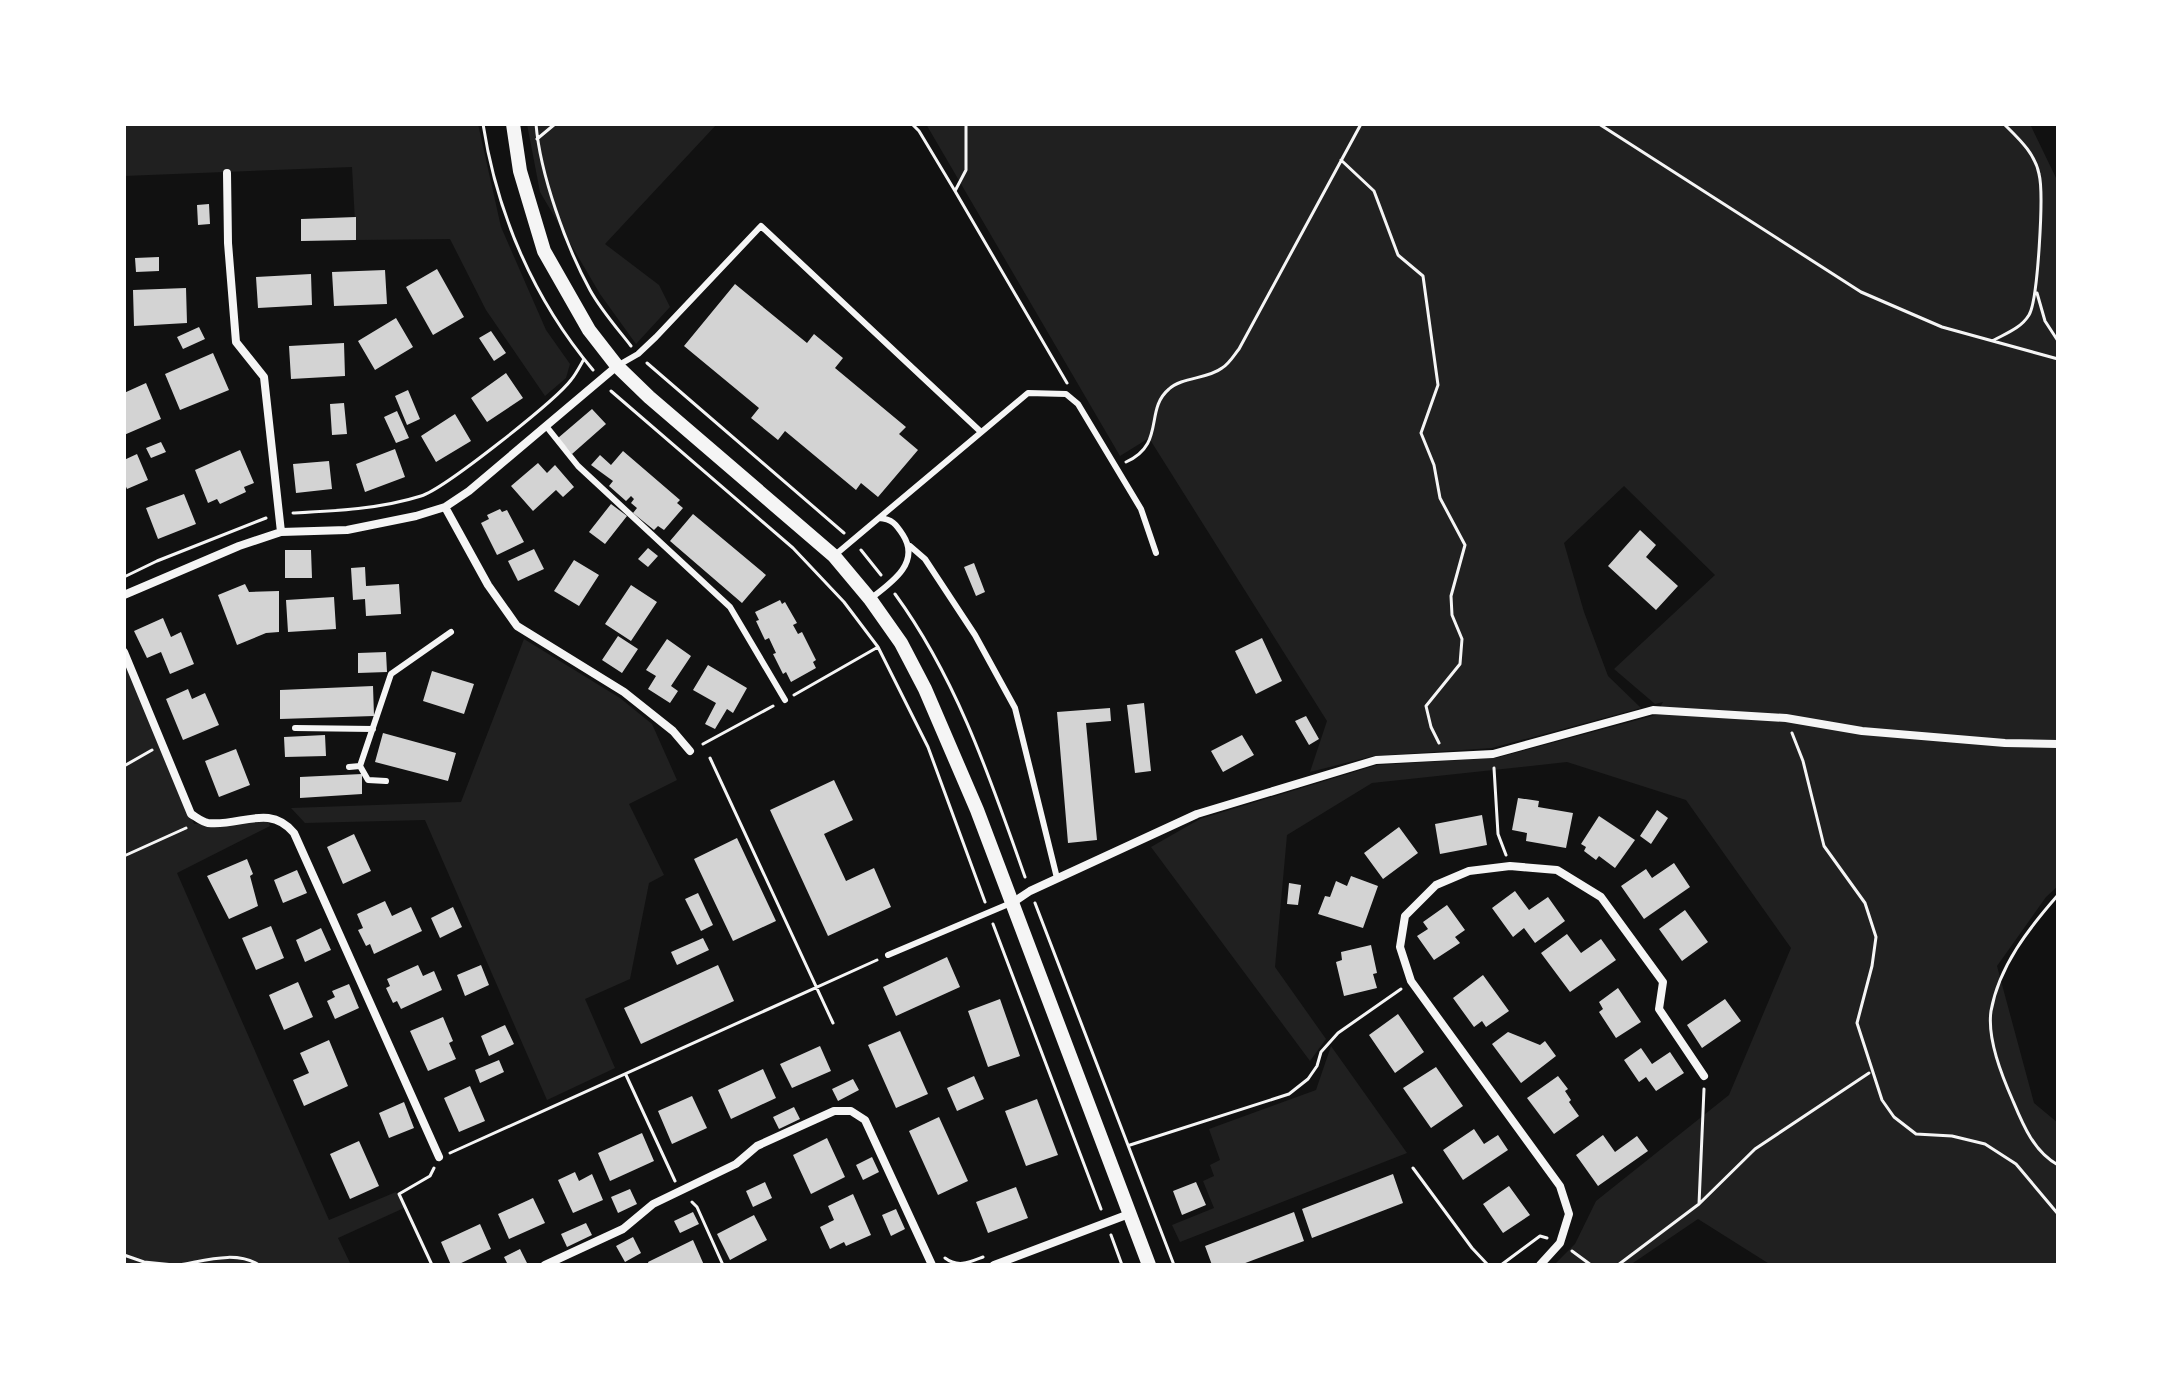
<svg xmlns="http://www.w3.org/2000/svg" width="2182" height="1389" font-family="Merriweather,serif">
  <rect width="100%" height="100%" fill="#111"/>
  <path fill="#202020" d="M124,124H478L501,227L546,330L570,364L566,378L545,396L486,310L450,239L356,240L352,167L124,176Z
    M527,124H717L605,244L659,285L670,307L636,344L600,294L540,192Z
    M926,124H2030L2058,182V886L2046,897L1997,966L2034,1103L2058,1123V1265H1771L1698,1219L1630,1265H1554L1575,1244L1596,1201L1729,1095L1791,948L1686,800L1567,762L1372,783L1287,835L1275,967L1326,1039L1310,1061L1151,847L1200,819L1377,765L1496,758L1656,715L1663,702L1655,704L1614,669L1715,575L1624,486L1564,543L1584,612L1608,676L1641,708L1492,748L1373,756L1310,772L1327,721L1149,438L1120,456Z
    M524,639L620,698L652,724L677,780L629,804L664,875L649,883L630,979L585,999L615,1068L547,1100L425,820L305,823L291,808L461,802Z
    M124,656L194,824L267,818L270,826L177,873L329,1220L396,1192L404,1208L338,1238L351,1265H124Z
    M1331,1046L1407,1153L1180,1242L1172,1225L1214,1208L1203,1181L1214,1176L1210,1165L1220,1160L1209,1129L1316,1090Z"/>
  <path fill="#d3d3d3" d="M209,204L210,224L198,225L197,205Z
    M356,217V240L301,241V219Z
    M159,257V271L136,272L135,258Z
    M437,269L464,317L433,335L406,287Z
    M385,270L387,304L334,306L332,272Z
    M311,274L312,305L258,308L256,277Z
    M735,284L807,343L814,334L843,358L835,368L906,427L899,434L918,450L878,497L861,483L856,490L785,431L778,440L751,418L759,408L684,346Z
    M186,288L187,323L134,326L133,290Z
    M396,318L413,347L375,370L358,341Z
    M199,327L205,339L183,349L177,337Z
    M491,331L506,353L494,361L479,338Z
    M344,343L345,376L291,379L289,346Z
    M213,353L229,390L180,410L165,374Z
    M506,373L523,398L487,422L471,398Z
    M146,383L161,419L124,435V393Z
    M408,390L420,419L407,425L395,396Z
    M344,403L347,434L332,435L330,404Z
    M592,409L606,424L572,454L558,438Z
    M397,411L409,438L396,443L384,417Z
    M455,414L471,441L436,462L421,436Z
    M161,442L166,452L151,458L146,448Z
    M395,449L405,477L365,492L356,464Z
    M240,450L254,483L244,487L246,492L220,504L217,499L208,503L195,470Z
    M623,451L680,500L677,503L683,508L664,530L658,526L654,530L633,513L637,508L631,503L634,499L631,496L626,501L609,486L613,481L591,465L600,455L611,465Z
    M137,454L148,480L127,489L124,482V460Z
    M329,461L332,489L296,493L293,464Z
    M538,463L547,473L555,465L574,487L563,497L556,490L533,511L511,486Z
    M184,494L196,524L158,539L146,508Z
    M611,504L627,516L605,544L589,532Z
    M500,509L502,512L507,510L524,542L497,555L481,523L489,519L487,515Z
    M693,514L766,575L742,603L670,541Z
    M1640,530L1656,545L1646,557L1678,586L1656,610L1608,566Z
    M648,548L658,556L648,567L638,559Z
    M534,549L544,569L518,581L508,561Z
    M285,550H311L312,578H285Z
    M574,560L599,575L579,606L554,591Z
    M974,563L985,592L976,596L964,567Z
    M365,567L366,586L399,584L401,614L366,616L365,599L353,600L351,568Z
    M245,584L249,592L279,591V632L266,633L237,645L218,595Z
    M631,585L657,602L631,641L605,624Z
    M334,597L336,629L288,632L286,600Z
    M780,600L782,604L785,602L797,623L793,625L798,634L802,632L816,660L813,662L816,668L791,682L786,672L783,674L773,654L776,653L769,638L765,640L756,621L759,620L755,612Z
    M163,618L171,637L181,632L194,664L170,674L161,652L147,658L134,631Z
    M618,636L638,649L622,673L602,660Z
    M1262,638L1282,681L1256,694L1235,651Z
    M667,639L691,656L671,686L678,691L670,703L648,689L656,676L646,670Z
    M386,652L387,672L358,673V653Z
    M708,665L747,688L733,713L727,709L715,729L705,724L716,703L693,690Z
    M432,671L474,684L464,714L423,701Z
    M373,686L374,716L280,719V690Z
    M188,689L192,699L205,693L219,725L183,740L166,699Z
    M1144,703L1151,771L1135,773L1127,705Z
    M1110,708L1111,721L1086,723L1097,840L1068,843L1057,712Z
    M1306,716L1319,739L1309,745L1295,721Z
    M383,733L456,753L448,781L375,762Z
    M325,735L326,756L285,757L284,737Z
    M1242,735L1254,755L1223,772L1211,751Z
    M236,749L250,785L219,797L205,761Z
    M362,774V794L300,798V777Z
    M834,780L853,820L824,834L846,881L874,868L891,907L828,936L770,810Z
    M1518,798L1539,801L1538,807L1573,813L1566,848L1526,841L1527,833L1512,830Z
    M1657,810L1668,818L1651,844L1640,836Z
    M1482,815L1487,845L1440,854L1435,824Z
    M1599,816L1635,840L1615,868L1599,856L1596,860L1584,851L1586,847L1581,844Z
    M1399,827L1418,853L1383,879L1364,853Z
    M354,834L371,871L343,884L327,847Z
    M737,838L776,921L733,941L694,859Z
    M247,859L253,874L250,876L258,906L229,919L207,876Z
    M1674,863L1690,887L1644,919L1621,886L1646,869L1652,878Z
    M297,870L307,893L283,903L274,880Z
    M1351,876L1378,886L1363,928L1318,914L1325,896L1330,897L1336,881L1347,886Z
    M1289,883L1301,885L1298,905L1287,904Z
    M1515,891L1529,910L1548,897L1565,921L1535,943L1524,928L1513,937L1492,908Z
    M698,893L713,925L701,931L685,899Z
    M385,901L392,916L411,907L422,931L374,954L370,944L366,946L358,930L363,928L357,914Z
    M1447,905L1465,930L1455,937L1460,943L1434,960L1417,936L1428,929L1423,922Z
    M453,907L462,927L440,938L431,918Z
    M1685,910L1708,942L1682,961L1659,929Z
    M271,926L284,958L256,970L242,938Z
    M321,928L331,950L305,962L296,940Z
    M1567,934L1581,953L1601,939L1616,960L1570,992L1541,953Z
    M703,938L709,950L677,965L671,952Z
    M1371,945L1377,973L1373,974L1377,988L1344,996L1336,962L1342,960L1341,952Z
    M947,957L960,987L896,1016L883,987Z
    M418,965L423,976L434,971L442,990L401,1009L397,1001L393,1003L386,988L390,986L387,979Z
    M481,965L489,985L465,996L457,975Z
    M718,965L734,1001L641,1044L624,1008Z
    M1483,975L1509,1011L1486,1027L1482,1021L1474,1027L1453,998Z
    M298,982L313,1017L284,1030L269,995Z
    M349,984L359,1008L335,1019L327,1001L335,997L332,991Z
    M1618,988L1641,1022L1616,1038L1599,1012L1603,1009L1599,1002Z
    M1000,999L1020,1056L988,1067L968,1011Z
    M1725,999L1741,1021L1702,1048L1687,1025Z
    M1398,1014L1424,1052L1395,1073L1369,1035Z
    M443,1017L453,1041L449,1043L456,1059L428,1071L410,1031Z
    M505,1025L514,1044L489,1056L481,1036Z
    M900,1031L928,1094L896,1108L868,1045Z
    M1508,1032L1540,1045L1545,1041L1556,1056L1521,1083L1492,1044Z
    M329,1040L348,1086L304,1106L293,1080L309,1073L300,1053Z
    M820,1046L831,1071L792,1088L780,1064Z
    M1641,1048L1652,1064L1670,1052L1684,1073L1656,1091L1646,1077L1639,1082L1624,1060Z
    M499,1060L504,1072L480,1083L475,1070Z
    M1436,1067L1463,1106L1431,1128L1403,1088Z
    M763,1069L776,1098L731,1119L718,1090Z
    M974,1076L984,1099L957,1111L947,1088Z
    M1558,1076L1568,1089L1565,1091L1571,1100L1569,1102L1579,1116L1554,1134L1527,1098Z
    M853,1079L859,1090L838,1101L832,1089Z
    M470,1086L485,1121L459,1132L444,1098Z
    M692,1096L707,1128L672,1144L658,1111Z
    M1037,1099L1058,1155L1026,1166L1005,1111Z
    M404,1102L414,1128L389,1138L379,1113Z
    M794,1107L800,1119L779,1129L773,1117Z
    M939,1117L968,1181L938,1195L909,1131Z
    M1474,1129L1484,1144L1498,1135L1508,1150L1463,1180L1443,1150Z
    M642,1133L654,1161L610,1181L598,1153Z
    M1603,1135L1615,1152L1637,1136L1648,1151L1598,1186L1576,1155Z
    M827,1138L845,1177L811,1194L793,1155Z
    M359,1141L379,1186L350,1199L330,1154Z
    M872,1157L879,1172L863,1180L856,1165Z
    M575,1172L579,1181L592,1174L603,1200L573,1213L558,1180Z
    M1393,1174L1403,1203L1312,1238L1302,1209Z
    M765,1182L772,1198L753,1207L746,1191Z
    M1196,1182L1206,1205L1182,1215L1173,1191Z
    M1509,1186L1530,1215L1503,1233L1483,1204Z
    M1016,1187L1028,1218L988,1233L976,1202Z
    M630,1189L637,1204L618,1213L611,1197Z
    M853,1194L871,1235L846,1246L844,1242L830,1249L820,1227L834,1220L828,1206Z
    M533,1198L545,1223L509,1239L498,1214Z
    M896,1209L905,1229L891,1236L882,1215Z
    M693,1212L699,1224L680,1233L674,1221Z
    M1294,1212L1304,1241L1240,1265H1212L1205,1246Z
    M754,1215L767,1240L730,1260L717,1234Z
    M586,1223L592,1235L567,1247L561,1234Z
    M480,1224L491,1249L457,1265H451L441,1242Z
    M633,1237L641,1253L625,1262L616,1246Z
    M693,1240L704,1265H649L648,1262Z
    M520,1249L527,1263L508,1265L504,1257Z"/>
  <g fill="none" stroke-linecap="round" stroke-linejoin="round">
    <path stroke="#f5f5f5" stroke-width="3" d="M483,124C497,214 534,300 593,370
      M536,124C540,174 566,246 590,290C601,310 617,328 631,346
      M912,124L919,131L955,191
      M966,124V170L955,191L1067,383
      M1599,124L1861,292L1942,327L2058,359
      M537,139L555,124
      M1341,160L1374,191L1398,255L1423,276L1438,385L1421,433L1434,465L1440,498L1465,545L1451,596L1452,615L1462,639L1460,664L1426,706L1431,727L1439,743
      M2037,293L2045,321L2058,341
      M1994,340C2007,333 2021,328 2029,315C2038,300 2044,193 2039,174C2035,153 2018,138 2004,124
      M647,363L844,533
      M611,391L793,548L844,602L878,647L928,747L985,902
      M1126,462C1166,444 1144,410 1169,389C1182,377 1208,379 1222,368C1229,364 1234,355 1239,349L1361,124
      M293,513C335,511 380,509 421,496C444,489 555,401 571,380C576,374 580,366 584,359
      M861,550L881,575
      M124,577L157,561L266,518
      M895,594C957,679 990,778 1025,877
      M794,695L878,647
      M1792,733L1803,761L1824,846L1865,903L1876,937L1872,966L1857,1023L1882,1100L1894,1117L1916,1134L1952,1136L1985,1144L2016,1164L2058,1214
      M703,744L773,706
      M710,758L833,1023
      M124,766L152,750
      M1494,768L1498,834L1506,855
      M124,856L186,828
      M2058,895C2029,928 1999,966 1991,1011C1987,1039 2002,1076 2013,1101C2023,1125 2034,1152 2058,1165
      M1035,903L1174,1265
      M993,924L1101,1209
      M626,1075L675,1181
      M1130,1145L1289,1094L1308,1079L1317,1066L1321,1052L1338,1033L1401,989
      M450,1153L877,960
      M1413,1168L1472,1248L1488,1265
      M692,1202L697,1207L723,1265
      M1699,1204L1755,1149L1869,1073
      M1111,1235L1122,1265
      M1572,1251L1591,1265
      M124,1255L144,1262L174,1265
      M945,1258C958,1268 970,1262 983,1257
      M179,1265C204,1261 236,1250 259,1265
      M432,1265L399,1194L430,1176L434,1168
      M1501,1265L1540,1236L1547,1238
      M1618,1265L1699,1204L1704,1089"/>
    <path stroke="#f5f5f5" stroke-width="6" d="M617,366L638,354L656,337L761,226L981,432
      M546,426L578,466L730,607L785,700
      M879,518L1028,393L1066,394L1078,404L1141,509L1156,553
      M910,546L925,559L975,635L1015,708L1057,878
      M835,555L879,518C892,519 896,524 903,535C921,563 891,583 870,599
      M295,728L373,729
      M360,766L368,780L386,781
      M349,767L360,766L391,674L451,632
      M888,955L1011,903"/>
    <path stroke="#f5f5f5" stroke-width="8" d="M227,173L228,243L236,342L264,377L281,532
      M445,507L488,585L517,626L624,692L673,731L690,751
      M124,595L239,546L281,532L347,530L416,516L445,507L469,491L617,366
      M124,652L191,814C196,817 202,822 208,823C240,827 269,803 294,833L439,1157
      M1012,903L1030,891L1197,814L1376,760L1493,754L1653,710L1786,718L1862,731L2005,743L2058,744
      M545,1265L623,1229L653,1204L736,1164L757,1146L834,1111H851L865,1120L932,1265
      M994,1265L1129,1214
      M1540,1265L1560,1243L1569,1214L1560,1186L1411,981L1400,947L1405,916L1436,885L1469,871L1510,866L1557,870L1601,897L1663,982L1659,1009L1704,1076"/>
    <path stroke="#f5f5f5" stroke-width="14" d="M513,124L520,171L544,251L589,330L617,366L649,397L834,556L870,599L901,643L925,689L977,810L1149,1265"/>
  </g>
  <rect width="2182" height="1389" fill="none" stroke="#ffffff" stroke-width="252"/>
</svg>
